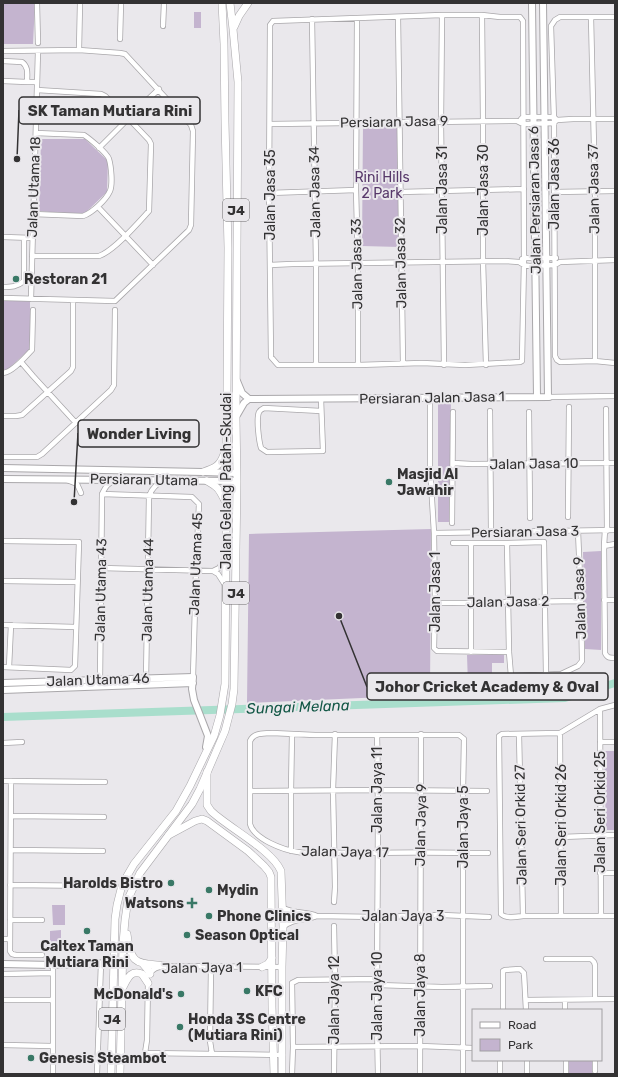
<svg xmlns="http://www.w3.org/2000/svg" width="618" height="1077" font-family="Rubik,sans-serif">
  <rect width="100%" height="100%" fill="#eae8ec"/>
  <path fill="#c4b4cf" d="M3,3H35L33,44H3Z
    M194,12H201V28H194Z
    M401,123L400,247L362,246L363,124Z
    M41,139H85L108,161L107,192L83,215L39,211Z
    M3,301H30V349L7,370H3Z
    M451,400L449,522H438V401Z
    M431,529L430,695L247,703L249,534Z
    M601,551V650L585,649L583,552Z
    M504,654V663H492V677L502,676V682L468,685L467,655Z
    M615,751V830H606L604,751Z
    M52,905H65V925H53Z
    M61,930V942L50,943V931Z
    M569,1060H592V1074H569Z"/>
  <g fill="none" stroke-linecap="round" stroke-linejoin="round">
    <path stroke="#a9decc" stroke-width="8" d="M3,717L565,698L615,683"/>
    <g stroke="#a9a7aa" stroke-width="6">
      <path id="minor" d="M37,3L38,43
        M442,15H482L500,17H520L523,21L524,261L522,361L520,362L465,365L422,363L358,365H278L271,357L269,193L270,25L273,21Z
        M442,15L441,122L444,365
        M482,15L483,121V261L486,365
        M398,17L403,364
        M591,17L595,191V361
        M615,17H560L555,20L551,26L554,121L555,356L557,360L560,362L595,361L615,363
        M312,19L316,263V365
        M357,19L356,190L358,263V365
        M163,26L164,3
        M120,39L121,3
        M79,50L80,3
        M3,51L79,50L120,53L125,54L176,109L191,125L193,131L191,225L189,230L115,301L3,298
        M3,61L22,62C29,67 27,75 27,82H37
        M3,81L27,82
        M521,119L523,117H554L556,119
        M270,124L517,121L523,124H526L554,123L557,120L573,119H615
        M99,148L142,105L159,89
        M400,192L524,189
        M554,192L615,191
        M269,193L356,190
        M98,207L153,265
        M33,214L83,216C92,213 106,200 110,191C113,184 111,166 109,159C107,153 90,139 84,135L36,133
        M3,237L33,238
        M32,256H99C114,251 138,223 149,211L151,144L149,140L128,118L105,96L101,94L37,90
        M522,259L524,258H556
        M270,265L292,264L505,261L519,262L524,265L529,266L555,265L560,262L615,260
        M3,287C11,287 17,287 24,281V238
        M31,299L38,51
        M21,362L33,376L76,423
        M3,373C13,372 25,357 32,350L33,310
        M549,397L615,396
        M430,398V466L434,533L435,603L434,648L437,651L509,652
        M321,399L323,451L267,452L261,448C259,441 256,419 259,412C260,410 262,409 264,408L321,411
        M606,409L607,531
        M490,411L491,532
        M529,412L530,518
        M3,416H16L22,415L71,371L73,367V300
        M3,457H37L42,454L111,390L114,385L115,310
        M453,463L472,464L615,463
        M67,480L77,484L81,493
        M102,494L192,497L199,504L196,570L193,677
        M568,517L569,407
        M452,523L453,412
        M605,530L604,546L605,653C607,658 610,658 615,658
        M434,533L615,530
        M3,541L79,542L75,666L71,670L3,667
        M453,543H507L544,542L546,675
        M471,543V652
        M507,543L509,652L511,676L561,674L578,666L582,661L581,601L578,531
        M604,546L615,544
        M101,568L213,571L219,568L224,560
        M213,571L218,574L225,585
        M3,581L77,582
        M604,600H615
        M435,603L581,601
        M3,625L76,627
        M9,667L11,625
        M146,681L149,496C152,488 156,484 163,481
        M100,683L102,494C105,488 108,482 115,481
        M615,705L600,709L560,733L502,734L499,736L501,914C506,919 516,917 523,916H615
        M600,709L601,916
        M560,733L561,916
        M519,734L523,916
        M377,735C380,848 375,961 378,1074
        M600,742H615
        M3,743L22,742
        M3,781L105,782
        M11,781L10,951L12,954L16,955H42
        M251,791L378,790L487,791
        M11,816L104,817
        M561,837L615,835
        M11,850L103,851
        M291,851V791L292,734
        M600,873H615
        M10,885L104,886
        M334,902L335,887L333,790L335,734
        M283,908C294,914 306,911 317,916
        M10,920H42
        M334,926L335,979L334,1074
        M283,927C293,918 305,921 317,916L377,917L442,915L489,917
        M3,939H10
        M546,959H591L594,962L595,965V999
        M211,967L210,1041L212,1054
        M3,974L53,973
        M149,975C153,967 159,967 167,966L282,967
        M148,982L147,1040L145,1053L283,1055
        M377,985L442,987L490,986
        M3,1000H53
        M526,1000L615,999
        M503,1010V971L505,970L520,969L524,973L526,1010
        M565,1010V1000
        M3,1045L52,1046
        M293,1047L420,1046L473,1048
        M527,1060V1074
        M566,1060V1074
        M595,1071V1060
        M53,1074V965
        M97,1074L101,963
        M292,1074L293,1047L292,983L298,980L378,979
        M420,1074L421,734
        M463,1074V791L464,739L459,735H315L272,733C264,734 254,732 250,741V824C254,839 283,850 298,852C303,853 308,853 314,853C335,852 356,853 378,853C415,852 451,853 488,853
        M500,1074V1060"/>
    </g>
    <g stroke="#a9a7aa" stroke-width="8">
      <path id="tertiary" d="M532,3L537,397
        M543,3L548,397
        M237,381L242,393L249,399
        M249,399L549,397
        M237,415L244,403L249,399
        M3,468L203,472L236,473
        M3,479L237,481
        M3,683L193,677L192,689L194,700L208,736L206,747
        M3,690L193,683
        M3,964L53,965L113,963"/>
    </g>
    <g stroke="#a9a7aa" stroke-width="8">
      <path id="secondary" d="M207,772V805L211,811C229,828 272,850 281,871L283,927L282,967V1074
        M169,835L195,821L202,819L207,821L248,851L264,866L269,872L271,877V884L272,1007L274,1074
        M262,967L268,964L272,958"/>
    </g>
    <g stroke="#a9a7aa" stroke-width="8">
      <path id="primary" d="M234,27L239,16L248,3
        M203,472C215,468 220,466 224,454
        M207,481C218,487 219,489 225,501
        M127,934C131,968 138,962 167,966
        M143,964L148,970L150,974
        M122,989C127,980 130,969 142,974L148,983
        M111,1074L115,919L117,905L121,889L127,876L134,864L176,811L190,786L214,736L220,715L225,684L228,248L225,122L224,44L222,3
        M120,1074L123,943L125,920L128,899L140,873L192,804L200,789L225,731L232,704L234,689L237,481L236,418L238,82L233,29L230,3"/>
    </g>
    <use href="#minor" stroke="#fff" stroke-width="4.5"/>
    <use href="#tertiary" stroke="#fff" stroke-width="6"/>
    <use href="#secondary" stroke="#fff" stroke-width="7"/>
    <use href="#primary" stroke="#fff" stroke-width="7"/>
  </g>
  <g fill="#397866" stroke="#eae8ec" stroke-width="1.5">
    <circle cx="16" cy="279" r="4"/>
    <circle cx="389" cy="482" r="4"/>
    <circle cx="171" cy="883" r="4"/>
    <circle cx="209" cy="890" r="4"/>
    <path d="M190 897h4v4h4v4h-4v4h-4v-4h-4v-4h4z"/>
    <circle cx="209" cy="916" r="4"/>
    <circle cx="87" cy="931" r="4"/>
    <circle cx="187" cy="935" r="4"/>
    <circle cx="247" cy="991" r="4"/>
    <circle cx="181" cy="994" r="4"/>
    <circle cx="180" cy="1027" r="4"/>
    <circle cx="31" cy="1058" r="4"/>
  </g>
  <g text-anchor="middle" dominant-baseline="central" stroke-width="4" stroke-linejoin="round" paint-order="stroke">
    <g fill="#eae8ec" stroke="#6a696a" stroke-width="1">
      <rect x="223" y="199" width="26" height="22" rx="3"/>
      <rect x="223" y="582" width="26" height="22" rx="3"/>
      <rect x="99" y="1008" width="26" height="22" rx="3"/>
    </g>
    <g font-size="13" font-weight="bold" fill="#333233">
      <text x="236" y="210">J4</text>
      <text x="236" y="593">J4</text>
      <text x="112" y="1019">J4</text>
    </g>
    <g font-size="14" fill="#333233" stroke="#eae8ec">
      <text transform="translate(394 122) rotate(-1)">Persiaran Jasa 9</text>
      <text transform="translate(554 184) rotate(-90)">Jalan Jasa 36</text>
      <text transform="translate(34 187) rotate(-88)">Jalan Utama 18</text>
      <text transform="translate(594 189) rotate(-91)">Jalan Jasa 37</text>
      <text transform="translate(442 190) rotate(-90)">Jalan Jasa 31</text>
      <text transform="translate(483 190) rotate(-90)">Jalan Jasa 30</text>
      <text transform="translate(315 192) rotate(-91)">Jalan Jasa 34</text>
      <text transform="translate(270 195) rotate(-90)">Jalan Jasa 35</text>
      <text transform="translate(535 200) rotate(-91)">Jalan Persiaran Jasa 6</text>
      <text transform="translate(401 263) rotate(-91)">Jalan Jasa 32</text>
      <text transform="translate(357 264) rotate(-91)">Jalan Jasa 33</text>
      <text transform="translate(432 398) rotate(-1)">Persiaran Jalan Jasa 1</text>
      <text transform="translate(534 464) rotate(-1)">Jalan Jasa 10</text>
      <text transform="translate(144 480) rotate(1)">Persiaran Utama</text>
      <text transform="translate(226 481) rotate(-90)">Jalan Gelang Patah-Skudai</text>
      <text transform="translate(525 532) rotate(-1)">Persiaran Jasa 3</text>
      <text transform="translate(196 564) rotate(-88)">Jalan Utama 45</text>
      <text transform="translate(101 590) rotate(-89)">Jalan Utama 43</text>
      <text transform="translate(148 590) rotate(-89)">Jalan Utama 44</text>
      <text transform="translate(435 592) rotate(-90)">Jalan Jasa 1</text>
      <text transform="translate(580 598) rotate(-92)">Jalan Jasa 9</text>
      <text transform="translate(508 602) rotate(-1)">Jalan Jasa 2</text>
      <text transform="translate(98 680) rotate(-2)">Jalan Utama 46</text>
      <text transform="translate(377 790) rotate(-90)">Jalan Jaya 11</text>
      <text transform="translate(600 812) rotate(-90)">Jalan Seri Orkid 25</text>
      <text transform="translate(421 825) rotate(-89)">Jalan Jaya 9</text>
      <text transform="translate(521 825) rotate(-91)">Jalan Seri Orkid 27</text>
      <text transform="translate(561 825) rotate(-90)">Jalan Seri Orkid 26</text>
      <text transform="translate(463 827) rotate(-90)">Jalan Jaya 5</text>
      <text transform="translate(345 852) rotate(1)">Jalan Jaya 17</text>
      <text x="403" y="916">Jalan Jaya 3</text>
      <text transform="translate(202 968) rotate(-1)">Jalan Jaya 1</text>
      <text transform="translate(420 995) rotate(-90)">Jalan Jaya 8</text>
      <text transform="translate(377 996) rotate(-90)">Jalan Jaya 10</text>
      <text transform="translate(334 1000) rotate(-90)">Jalan Jaya 12</text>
    </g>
    <g font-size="14" fill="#57386a" stroke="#eae8ec">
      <text x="382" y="177">Rini Hills<tspan x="382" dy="16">2 Park</tspan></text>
    </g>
    <g font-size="14" font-weight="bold" fill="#333233" stroke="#eae8ec" text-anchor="start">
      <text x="24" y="279">Restoran 21</text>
      <text x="397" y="474">Masjid Al<tspan x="397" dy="16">Jawahir</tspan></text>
      <text x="163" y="883" text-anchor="end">Harolds Bistro</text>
      <text x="217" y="890">Mydin</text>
      <text x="184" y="903" text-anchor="end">Watsons</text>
      <text x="217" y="916">Phone Clinics</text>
      <text x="195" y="935">Season Optical</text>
      <text x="87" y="946" text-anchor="middle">Caltex Taman<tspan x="87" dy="16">Mutiara Rini</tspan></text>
      <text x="255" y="991">KFC</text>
      <text x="173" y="994" text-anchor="end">McDonald's</text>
      <text x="188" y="1019">Honda 3S Centre<tspan x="188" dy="16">(Mutiara Rini)</tspan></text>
      <text x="39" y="1058">Genesis Steambot</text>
    </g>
    <g font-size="15" font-style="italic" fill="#145847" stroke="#eae8ec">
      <text transform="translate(298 707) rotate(-2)">Sungai Melana</text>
    </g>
  </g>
  <path fill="none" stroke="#333233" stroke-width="1.5" d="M17 159L19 110M74 502L78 433M339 616L367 687"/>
  <g fill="#333233" stroke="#eae8ec" stroke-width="1.5">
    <circle cx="17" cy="159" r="4"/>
    <circle cx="74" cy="502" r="4"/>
    <circle cx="339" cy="616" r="4"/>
  </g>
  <g fill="#eae8ec" stroke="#333233" stroke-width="1.5">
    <rect x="19" y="97" width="181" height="27" rx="4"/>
    <rect x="78" y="420" width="121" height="27" rx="4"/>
    <rect x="367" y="673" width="241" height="27" rx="4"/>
  </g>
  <g font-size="15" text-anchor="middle" font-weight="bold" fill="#333233">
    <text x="110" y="116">SK Taman Mutiara Rini</text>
    <text x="139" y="439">Wonder Living</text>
    <text x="487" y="692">Johor Cricket Academy &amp; Oval</text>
  </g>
  <rect width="618" height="1077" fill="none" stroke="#333233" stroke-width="8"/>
  <rect x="472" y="1009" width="130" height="52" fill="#eae8ec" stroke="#a19fa2"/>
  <rect x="480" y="1022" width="20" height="6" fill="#ffffff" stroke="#a19fa2"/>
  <text x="508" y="1029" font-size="12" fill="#333233">Road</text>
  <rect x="480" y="1039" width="20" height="12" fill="#c4b4cf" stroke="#a19fa2"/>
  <text x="508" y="1049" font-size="12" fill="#333233">Park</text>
</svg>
